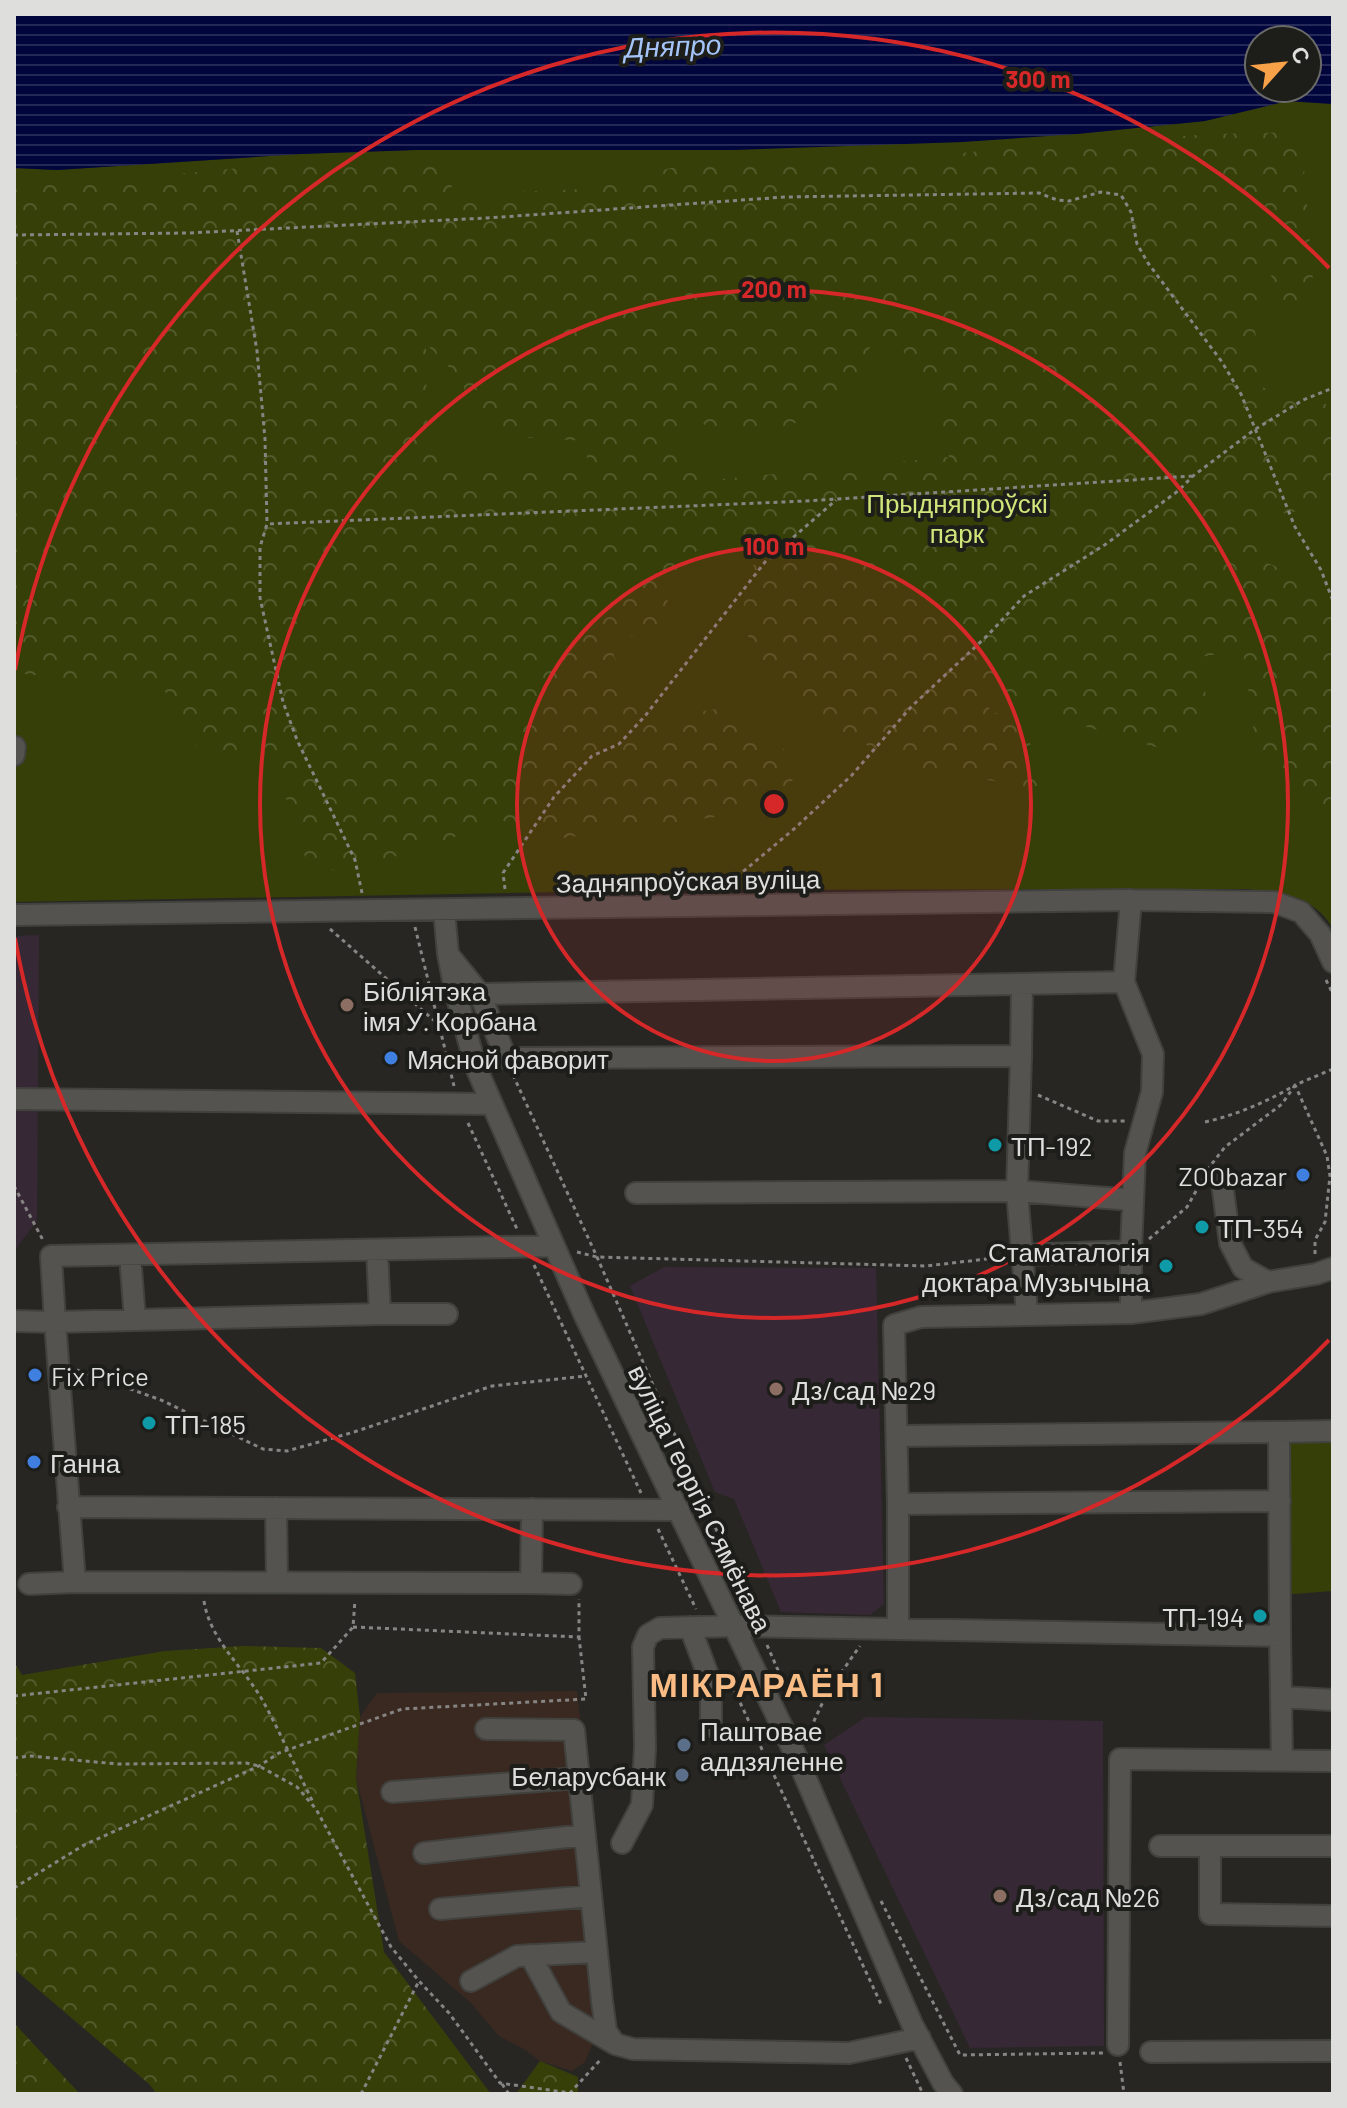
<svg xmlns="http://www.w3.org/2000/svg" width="1347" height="2108" font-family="Barlow,sans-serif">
  <defs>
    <pattern id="forest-crowns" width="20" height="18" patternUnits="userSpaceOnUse" patternTransform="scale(2)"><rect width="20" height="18" fill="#363f08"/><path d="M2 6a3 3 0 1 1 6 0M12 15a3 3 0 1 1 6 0" fill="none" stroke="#535a2b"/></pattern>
    <pattern id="water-rules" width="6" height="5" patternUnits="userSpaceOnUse" patternTransform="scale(2)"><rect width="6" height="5" fill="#00053c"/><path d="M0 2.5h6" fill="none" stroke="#252958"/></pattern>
  </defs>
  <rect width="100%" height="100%" fill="#272623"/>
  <path fill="#3a2920" d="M577,1691L612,1995L585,2062L572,2071L540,2061L524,2049L499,2036L470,2002L399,1941L356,1778L360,1717L377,1693Z"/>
  <path fill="#372835" d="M39,935L37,1221L14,1251V936Z
    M664,1267L876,1268L884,1604L870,1615L781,1612L734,1499L715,1492L630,1286Z
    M866,1717L1103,1721L1104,2046L970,2048L824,1745Z"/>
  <path fill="#363f08" d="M1287,101L1333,104V930C1318,897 1281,894 1248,889L676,890L14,902V168L57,170L300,154L415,150H732L1077,134L1205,121Z
    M1333,1439V1591L1281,1595L1288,1442Z"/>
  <path fill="url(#forest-crowns)" fill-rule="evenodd" d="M1301,132L1315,306L1290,312L1266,266L1253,318L1264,388L1333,406V503L1326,506L1258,518L1264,562L1309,578L1333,601V811L1325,813L1257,755L1243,650L1200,657L1208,711L1159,748L1070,722L979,680L990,710L1028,731L1041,806L1005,783L917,767L837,732L762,674L741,616L760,539L705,541L671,581L660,642L603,629L626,685L667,717L734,706L802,765L774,809L548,840L497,818L434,846L337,872L305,857L270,748L200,752L182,728L163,687L14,673V183L58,185L295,163L442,167L456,195L583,189L688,164L829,167L1009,148L1212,134ZM894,337L936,402L949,457L712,480L677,458L681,410L719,434L791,425L852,395L873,339ZM426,344L460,378L483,435L589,441L585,470L463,472L427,443Z
    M243,1646L321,1648L355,1673L360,1717L356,1778L384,1952L491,2094H157L149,2084L14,1969V1662L22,1675L165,1651Z
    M14,2023L80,2094H14Z
    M540,2061L578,2077V2094H516Z"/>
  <path fill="url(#water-rules)" fill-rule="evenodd" d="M14,14H1333V104L1287,101L1205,121L1077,134L963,142L732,150H415L300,154L57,170L14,168ZM1259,40H1307V88H1259Z"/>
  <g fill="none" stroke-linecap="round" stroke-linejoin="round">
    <g stroke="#41413e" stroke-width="24">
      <path id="minor" d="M14,755L15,747
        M444,910L448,954L455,990L475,1065L584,1314L797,1758L912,2024L943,2083L952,2094
        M14,915L1131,900L1274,902L1301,912L1320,934L1333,962
        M451,958L480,994L1124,982L1131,900
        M1124,982L1153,1054L1152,1092L1135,1153L1131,1251
        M480,994L506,1058L1021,1056L1017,1191L1027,1313
        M1021,1056L1022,984
        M14,1099L491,1104
        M1222,1183L1230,1243L1243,1268L1268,1282
        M636,1193L1017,1191L1133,1200
        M377,1250L380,1314
        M130,1255L135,1320
        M1022,1255L1131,1251V1313
        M447,1314H380L55,1322L51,1256L554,1246
        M14,1321L55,1322L75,1582L531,1583L532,1509
        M897,1436L1279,1432
        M898,1504L1280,1501
        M68,1507L679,1510
        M276,1508L277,1582
        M531,1583L571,1584
        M29,1584L75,1582
        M690,1627L711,1683V1726
        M898,1629V1504L894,1325L921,1317L1131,1313L1201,1304L1268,1282L1316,1274L1333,1268
        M1280,1636L1279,1432L1333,1431
        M1281,1697L1333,1700
        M486,1729L574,1730L602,2001L606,2031L615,2044L633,2049L849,2053L920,2038
        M392,1792L579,1778
        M622,1843L642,1805L645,1748L643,1647L648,1635L660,1628L735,1626L1280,1636L1282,1760
        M1160,1846H1333
        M1210,1847V1914L1333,1916
        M424,1853L585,1835
        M440,1909L591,1896
        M530,1955L561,2012L615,2044
        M471,1981L517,1956L597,1952
        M1118,2045L1120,1759L1333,1761
        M1151,2052L1333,2051"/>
    </g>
    <path stroke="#868583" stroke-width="3" stroke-dasharray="4 4" stroke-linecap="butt" d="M237,231L257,351L265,439L267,524
      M14,235L188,233L487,218L785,197L1039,193L1057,200L1069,201L1101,192L1121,195L1131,212L1137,244L1148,263L1222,362L1241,394L1295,527L1321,570L1333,601
      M724,886L745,870L794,829L852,775L911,707L989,634L1024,596L1106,544L1178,491L1193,476L1254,430L1303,400L1333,388
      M505,889L503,873L554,797L592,756L619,744L645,716L765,562L836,500
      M362,893L355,860L297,740L283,702L260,598V547L267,524L806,501L1193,476
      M415,927L454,1086
      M330,929L438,1024
      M1326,980L1333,994
      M513,1075L597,1257L751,1609
      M1038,1095L1098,1121H1125
      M1205,1122C1236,1115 1264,1103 1292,1087
      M468,1123L517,1229
      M1207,1170L1225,1147L1282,1104L1295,1085
      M14,1186L44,1242
      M1149,1239L1187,1207L1204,1177
      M577,1252L597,1257L926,1266L1004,1257
      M1315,1254V1240L1325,1222L1330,1176L1327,1156L1295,1085L1333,1069
      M534,1265L641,1493
      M77,1370L161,1400L263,1449L287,1451L354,1432L492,1386L586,1376
      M658,1529L696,1609
      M204,1601C210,1641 245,1668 264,1703C282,1736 297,1771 314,1804
      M353,1627L579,1637V1599
      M767,1645L788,1693
      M730,1681L881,2004
      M14,1696L321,1663L353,1627L355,1600
      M807,1736L828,1691L860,1646
      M14,1758L30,1756L118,1764L246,1763L259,1766L297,1787L316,1809L391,1947L419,1981L449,2013L500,2083L570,2093L602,2058
      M14,1888L84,1845L259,1766L279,1753L402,1709L586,1699L579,1637
      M881,1901L960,2055L1103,2053
      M906,2058L923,2094
      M1120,2062L1124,2094
      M502,2084L509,2094
      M361,2094L419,1981"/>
    <use href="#minor" stroke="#54534f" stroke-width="20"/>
  </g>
  <circle cx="774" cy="804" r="257" fill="#d62828" fill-opacity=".12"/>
  <g fill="none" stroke="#d62828" stroke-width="4">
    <circle cx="774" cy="804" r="257"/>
    <circle cx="774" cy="804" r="514"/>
    <path d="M1329 1340A771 771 0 0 1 15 938M15 670A771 771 0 0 1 1329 268"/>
  </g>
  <g fill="#8d6e63" stroke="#1d1d1a" stroke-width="3">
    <circle cx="347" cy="1005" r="8"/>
    <circle cx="776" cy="1389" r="8"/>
    <circle cx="1000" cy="1896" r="8"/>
  </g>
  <g fill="#3f7fe0" stroke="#1d1d1a" stroke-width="3">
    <circle cx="391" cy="1058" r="8"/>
    <circle cx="1303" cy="1175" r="8"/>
    <circle cx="35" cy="1375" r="8"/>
    <circle cx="34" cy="1462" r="8"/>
  </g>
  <g fill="#0f9aa8" stroke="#1d1d1a" stroke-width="3">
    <circle cx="995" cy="1145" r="8"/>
    <circle cx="1202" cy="1227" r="8"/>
    <circle cx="1166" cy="1266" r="8"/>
    <circle cx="149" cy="1423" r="8"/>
    <circle cx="1260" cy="1616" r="8"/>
  </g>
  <g fill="#5c6f8a" stroke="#1d1d1a" stroke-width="3">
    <circle cx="684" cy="1745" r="8"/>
    <circle cx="682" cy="1775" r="8"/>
  </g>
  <g text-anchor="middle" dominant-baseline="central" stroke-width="8" stroke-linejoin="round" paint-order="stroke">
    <g font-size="26" fill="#d0e67b" stroke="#1d1d1a">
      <text x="957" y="502">Прыдняпроўскі<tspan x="957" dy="30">парк</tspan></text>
    </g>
    <g font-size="26" fill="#dededc" stroke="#1d1d1a">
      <text transform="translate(688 880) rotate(-1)">Задняпроўская вуліца</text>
      <text transform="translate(701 1498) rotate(64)">вуліца Георгія Сямёнава</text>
    </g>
    <g font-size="26" fill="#dededc" stroke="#1d1d1a" text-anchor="start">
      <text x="363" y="990">Бібліятэка<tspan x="363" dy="30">імя У. Корбана</tspan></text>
      <text x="407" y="1058">Мясной фаворит</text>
      <text x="1011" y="1145">ТП-192</text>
      <text x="1287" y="1175" text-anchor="end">ZOObazar</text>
      <text x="1218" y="1227">ТП-354</text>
      <text x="1150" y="1251" text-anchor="end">Стаматалогія<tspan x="1150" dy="30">доктара Музычына</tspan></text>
      <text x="51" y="1375">Fix Price</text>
      <text x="792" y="1389">Дз/сад №29</text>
      <text x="165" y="1423">ТП-185</text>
      <text x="50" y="1462">Ганна</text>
      <text x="1244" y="1616" text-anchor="end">ТП-194</text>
      <text x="700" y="1730">Паштовае<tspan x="700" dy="30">аддзяленне</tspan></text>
      <text x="666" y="1775" text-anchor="end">Беларусбанк</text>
      <text x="1016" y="1896">Дз/сад №26</text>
    </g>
    <g font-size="28" font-style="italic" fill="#a5c4f8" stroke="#1d1d1a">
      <text transform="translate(673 45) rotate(-2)">Дняпро</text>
    </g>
    <g font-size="34" font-weight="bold" letter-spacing="2" fill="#f9bc85" stroke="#1d1d1a">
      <text x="767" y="1683">МІКРАРАЁН 1</text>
    </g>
  </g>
  <circle cx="774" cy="804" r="12" fill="#d62828" stroke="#1d1d1a" stroke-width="4"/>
  <g font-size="24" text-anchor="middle" font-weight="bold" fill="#d62828" stroke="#1d1d1a" stroke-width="8" stroke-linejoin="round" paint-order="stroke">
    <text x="1038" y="88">300 m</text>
    <text x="774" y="298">200 m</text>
    <text x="774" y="555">100 m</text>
  </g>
  <rect width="1347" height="2108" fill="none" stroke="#dededc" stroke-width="32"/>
  <g transform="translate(1283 64) rotate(63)"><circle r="38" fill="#1d1d1a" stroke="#6a6a68" stroke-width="2"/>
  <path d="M0-6L14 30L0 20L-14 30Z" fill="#f7a149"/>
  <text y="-12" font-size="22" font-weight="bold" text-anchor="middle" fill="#dededc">С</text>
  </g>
</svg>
